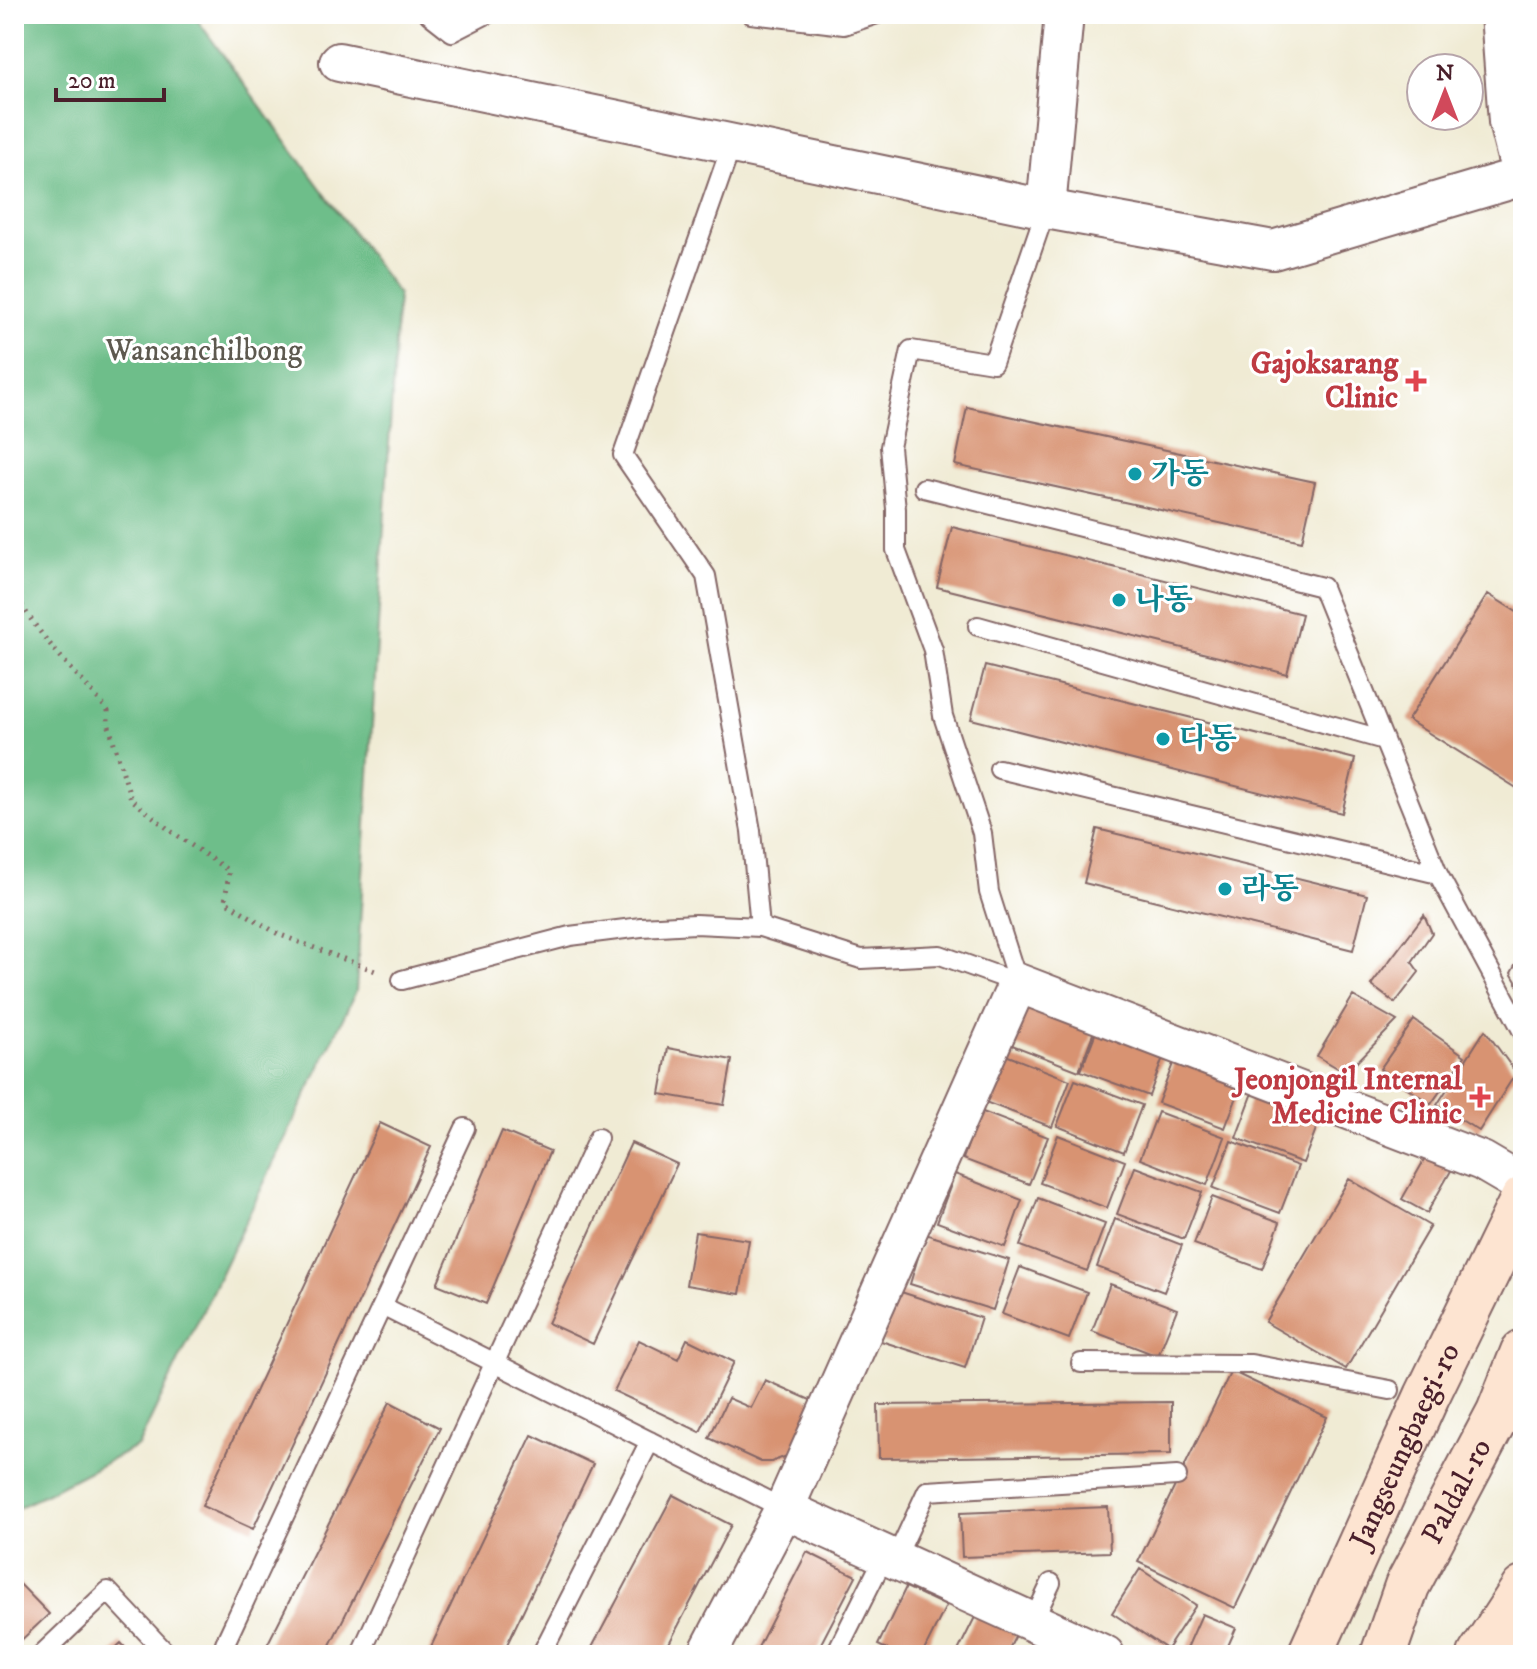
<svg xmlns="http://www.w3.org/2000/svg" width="1537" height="1669" font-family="'IM FELL DW Pica','Noto Serif KR',serif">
  <rect width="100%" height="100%" fill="#fff"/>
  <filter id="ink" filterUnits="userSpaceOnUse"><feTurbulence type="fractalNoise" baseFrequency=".0125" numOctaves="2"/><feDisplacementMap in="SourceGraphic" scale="16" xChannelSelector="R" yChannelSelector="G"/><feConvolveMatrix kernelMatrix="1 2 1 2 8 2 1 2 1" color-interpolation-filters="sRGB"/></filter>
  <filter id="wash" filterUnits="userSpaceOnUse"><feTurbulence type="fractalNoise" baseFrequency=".006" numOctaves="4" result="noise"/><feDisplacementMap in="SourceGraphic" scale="32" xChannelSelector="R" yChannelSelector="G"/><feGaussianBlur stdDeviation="1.8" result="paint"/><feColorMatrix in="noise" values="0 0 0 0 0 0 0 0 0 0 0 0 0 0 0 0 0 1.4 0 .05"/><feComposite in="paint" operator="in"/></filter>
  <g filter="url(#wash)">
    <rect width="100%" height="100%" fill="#f0ebd4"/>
    <path fill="#6ebe8a" stroke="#5c6e5a" stroke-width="2" d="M14,14H193L398,294L356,991L138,1446L14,1510Z"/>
    <g id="blocks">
      <path fill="#d89372" d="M967,407L1315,482L1302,541L955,465Z
        M952,527L1302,614L1287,674L937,587Z
        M1488,594L1523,616V792L1408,720Z
        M985,666L1355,759L1342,813L971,719Z
        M1097,829L1367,895L1353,950L1084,883Z
        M1424,915L1432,933L1412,962L1419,972L1395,1003L1371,985Z
        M1523,951V993L1511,973Z
        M1353,996L1397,1021L1346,1073L1317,1056Z
        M1030,998L1097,1023L1079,1071L1012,1045Z
        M1414,1020L1465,1056L1431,1104L1380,1069Z
        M1099,1024L1166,1049L1149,1096L1081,1071Z
        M1485,1030L1516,1073L1479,1131L1437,1105Z
        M668,1048L732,1060L724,1105L660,1094Z
        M1003,1054L1070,1080L1052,1127L985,1102Z
        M1176,1056L1243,1081L1225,1128L1158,1103Z
        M1075,1080L1142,1105L1124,1152L1057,1126Z
        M1254,1090L1321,1116L1303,1163L1236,1138Z
        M980,1111L1048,1137L1029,1184L963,1159Z
        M1158,1112L1225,1137L1207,1185L1140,1159Z
        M380,1123L431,1147L253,1529L202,1506Z
        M502,1131L550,1151L486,1304L437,1284Z
        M1058,1135L1125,1161L1107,1208L1040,1183Z
        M1231,1141L1298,1166L1280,1213L1213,1188Z
        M631,1143L677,1164L593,1344L548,1323Z
        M1427,1155L1452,1169L1427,1213L1402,1199Z
        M1135,1167L1202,1192L1184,1239L1117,1214Z
        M955,1174L1022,1200L1005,1247L937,1222Z
        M1349,1179L1430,1226L1346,1369L1265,1322Z
        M1212,1197L1280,1222L1262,1269L1194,1244Z
        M1038,1198L1105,1224L1087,1271L1020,1246Z
        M1115,1219L1182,1245L1164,1292L1097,1267Z
        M695,1232L749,1240L740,1294L686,1285Z
        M925,1234L1009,1260L993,1310L910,1284Z
        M1020,1267L1087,1292L1069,1339L1002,1314Z
        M1110,1284L1177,1309L1158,1356L1092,1331Z
        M898,1291L981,1318L965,1368L881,1341Z
        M687,1339L734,1362L700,1432L614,1391L639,1340L678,1359Z
        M1231,1371L1327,1417L1235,1608L1138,1562Z
        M765,1380L815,1402L792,1454L771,1462H761L709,1438L728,1398L751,1408Z
        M390,1402L440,1428L325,1655H262Z
        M1171,1402V1454L879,1458L878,1405Z
        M532,1435L593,1464L502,1655H427Z
        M673,1495L731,1525L663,1655H588Z
        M1108,1507L1110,1552L962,1557L960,1513Z
        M807,1552L856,1576L815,1655H754Z
        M1140,1569L1196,1605L1167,1649L1112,1613Z
        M14,1578L49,1614L14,1647Z
        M906,1587L946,1606L922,1655H899L878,1645Z
        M977,1613L1017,1633L1006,1655H956Z
        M1202,1614L1236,1628L1224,1655H1184Z
        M121,1643L132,1655H108Z"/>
    </g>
  </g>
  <g filter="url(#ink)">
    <use href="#blocks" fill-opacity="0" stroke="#846666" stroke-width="2"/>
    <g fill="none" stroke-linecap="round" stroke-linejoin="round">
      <g stroke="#846666" stroke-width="22">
        <path id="lane" d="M429,14L452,32L487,14
          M751,14L844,25L877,14
          M732,144L623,455L706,576L751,831L760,927
          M924,488L1322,587L1438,874L1523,1032
          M978,626L1384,740
          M999,769L1438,874
          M402,980L570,936L641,927L695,924L760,927L861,959L940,955L1018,983
          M1018,983L989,892L982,833L943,716L933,650L896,550V509L890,447L911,350L993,363L1046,209
          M382,1306L784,1509
          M1081,1363L1251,1364L1390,1390
          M895,1560L927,1491L1177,1476
          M1032,1623L1051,1583
          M225,1643L465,1128
          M41,1655L108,1591L168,1655
          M360,1655L598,1138
          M541,1655L650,1441
          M835,1655L885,1555
          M1040,1655L1051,1632"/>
      </g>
      <g stroke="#846666" stroke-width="42">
        <path id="street" d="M1500,14L1508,122L1523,181
          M339,62L1046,209L1273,250L1523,176
          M1046,209L1064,14
          M784,1509L1105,1655
          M707,1655L784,1509L1018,983L1482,1161L1523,1185"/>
      </g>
      <g stroke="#846666" stroke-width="48">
        <g id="secondary">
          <path id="s1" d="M1310,1655L1427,1396L1523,1199"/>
          <path id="s2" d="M1383,1655L1407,1586L1499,1412L1523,1352"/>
          <path d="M1480,1655L1523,1589"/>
        </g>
      </g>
      <path stroke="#846666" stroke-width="5" stroke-dasharray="2 6" stroke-linecap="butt" d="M14,591C38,638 75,670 108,711V723L131,799L172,832L229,871L225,901L278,934L378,972"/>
      <use href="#lane" stroke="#fff" stroke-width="18"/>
      <use href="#street" stroke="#fff" stroke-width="38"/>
      <use href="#secondary" stroke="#fde4d1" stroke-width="44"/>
    </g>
  </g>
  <g fill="#e0444e" stroke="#fff" stroke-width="3">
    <path d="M1412 369h8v8h8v8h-8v8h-8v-8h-8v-8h8z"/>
    <path d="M1476 1085h8v8h8v8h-8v8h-8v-8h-8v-8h8z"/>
  </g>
  <g fill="#0f9aa8" stroke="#fff" stroke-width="3">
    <circle cx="1135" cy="474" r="8"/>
    <circle cx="1119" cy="600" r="8"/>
    <circle cx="1163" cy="739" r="8"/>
    <circle cx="1225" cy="889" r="8"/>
  </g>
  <g text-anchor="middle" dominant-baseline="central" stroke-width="6" stroke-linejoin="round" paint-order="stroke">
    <g font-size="30" fill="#5d594f" stroke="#fff">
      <text x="204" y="351">Wansanchilbong</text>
    </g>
    <g font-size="30" font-weight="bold" fill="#be3a42" stroke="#fff" text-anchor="end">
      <text x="1398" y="364">Gajoksarang<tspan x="1398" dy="34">Clinic</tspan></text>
      <text x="1462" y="1080">Jeonjongil Internal<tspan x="1462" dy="34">Medicine Clinic</tspan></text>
    </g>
    <g font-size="30" font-weight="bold" fill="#0d838f" stroke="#fff" text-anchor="start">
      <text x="1151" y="474">가동</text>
      <text x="1135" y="600">나동</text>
      <text x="1179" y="739">다동</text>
      <text x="1241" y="889">라동</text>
    </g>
    <g font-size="30" fill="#4a1f2b" stroke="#fff">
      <text stroke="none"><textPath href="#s1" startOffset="230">Jangseungbaegi-ro</textPath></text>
      <text stroke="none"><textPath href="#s2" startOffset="180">Paldal-ro</textPath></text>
    </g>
  </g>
  <rect width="1537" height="1669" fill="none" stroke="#fff" stroke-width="48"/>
  <g transform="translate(1445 92)"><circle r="38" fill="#ffffff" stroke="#b7a5aa" stroke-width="2"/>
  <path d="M0-6L14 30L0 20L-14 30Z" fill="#d1495b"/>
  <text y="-12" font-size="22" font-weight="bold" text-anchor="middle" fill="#4a1f2b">N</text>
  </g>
  <path d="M56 88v12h108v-12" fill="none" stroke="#4a1f2b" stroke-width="4"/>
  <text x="68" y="88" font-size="24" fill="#4a1f2b" stroke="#ffffff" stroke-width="6" paint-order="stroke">20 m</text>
</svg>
